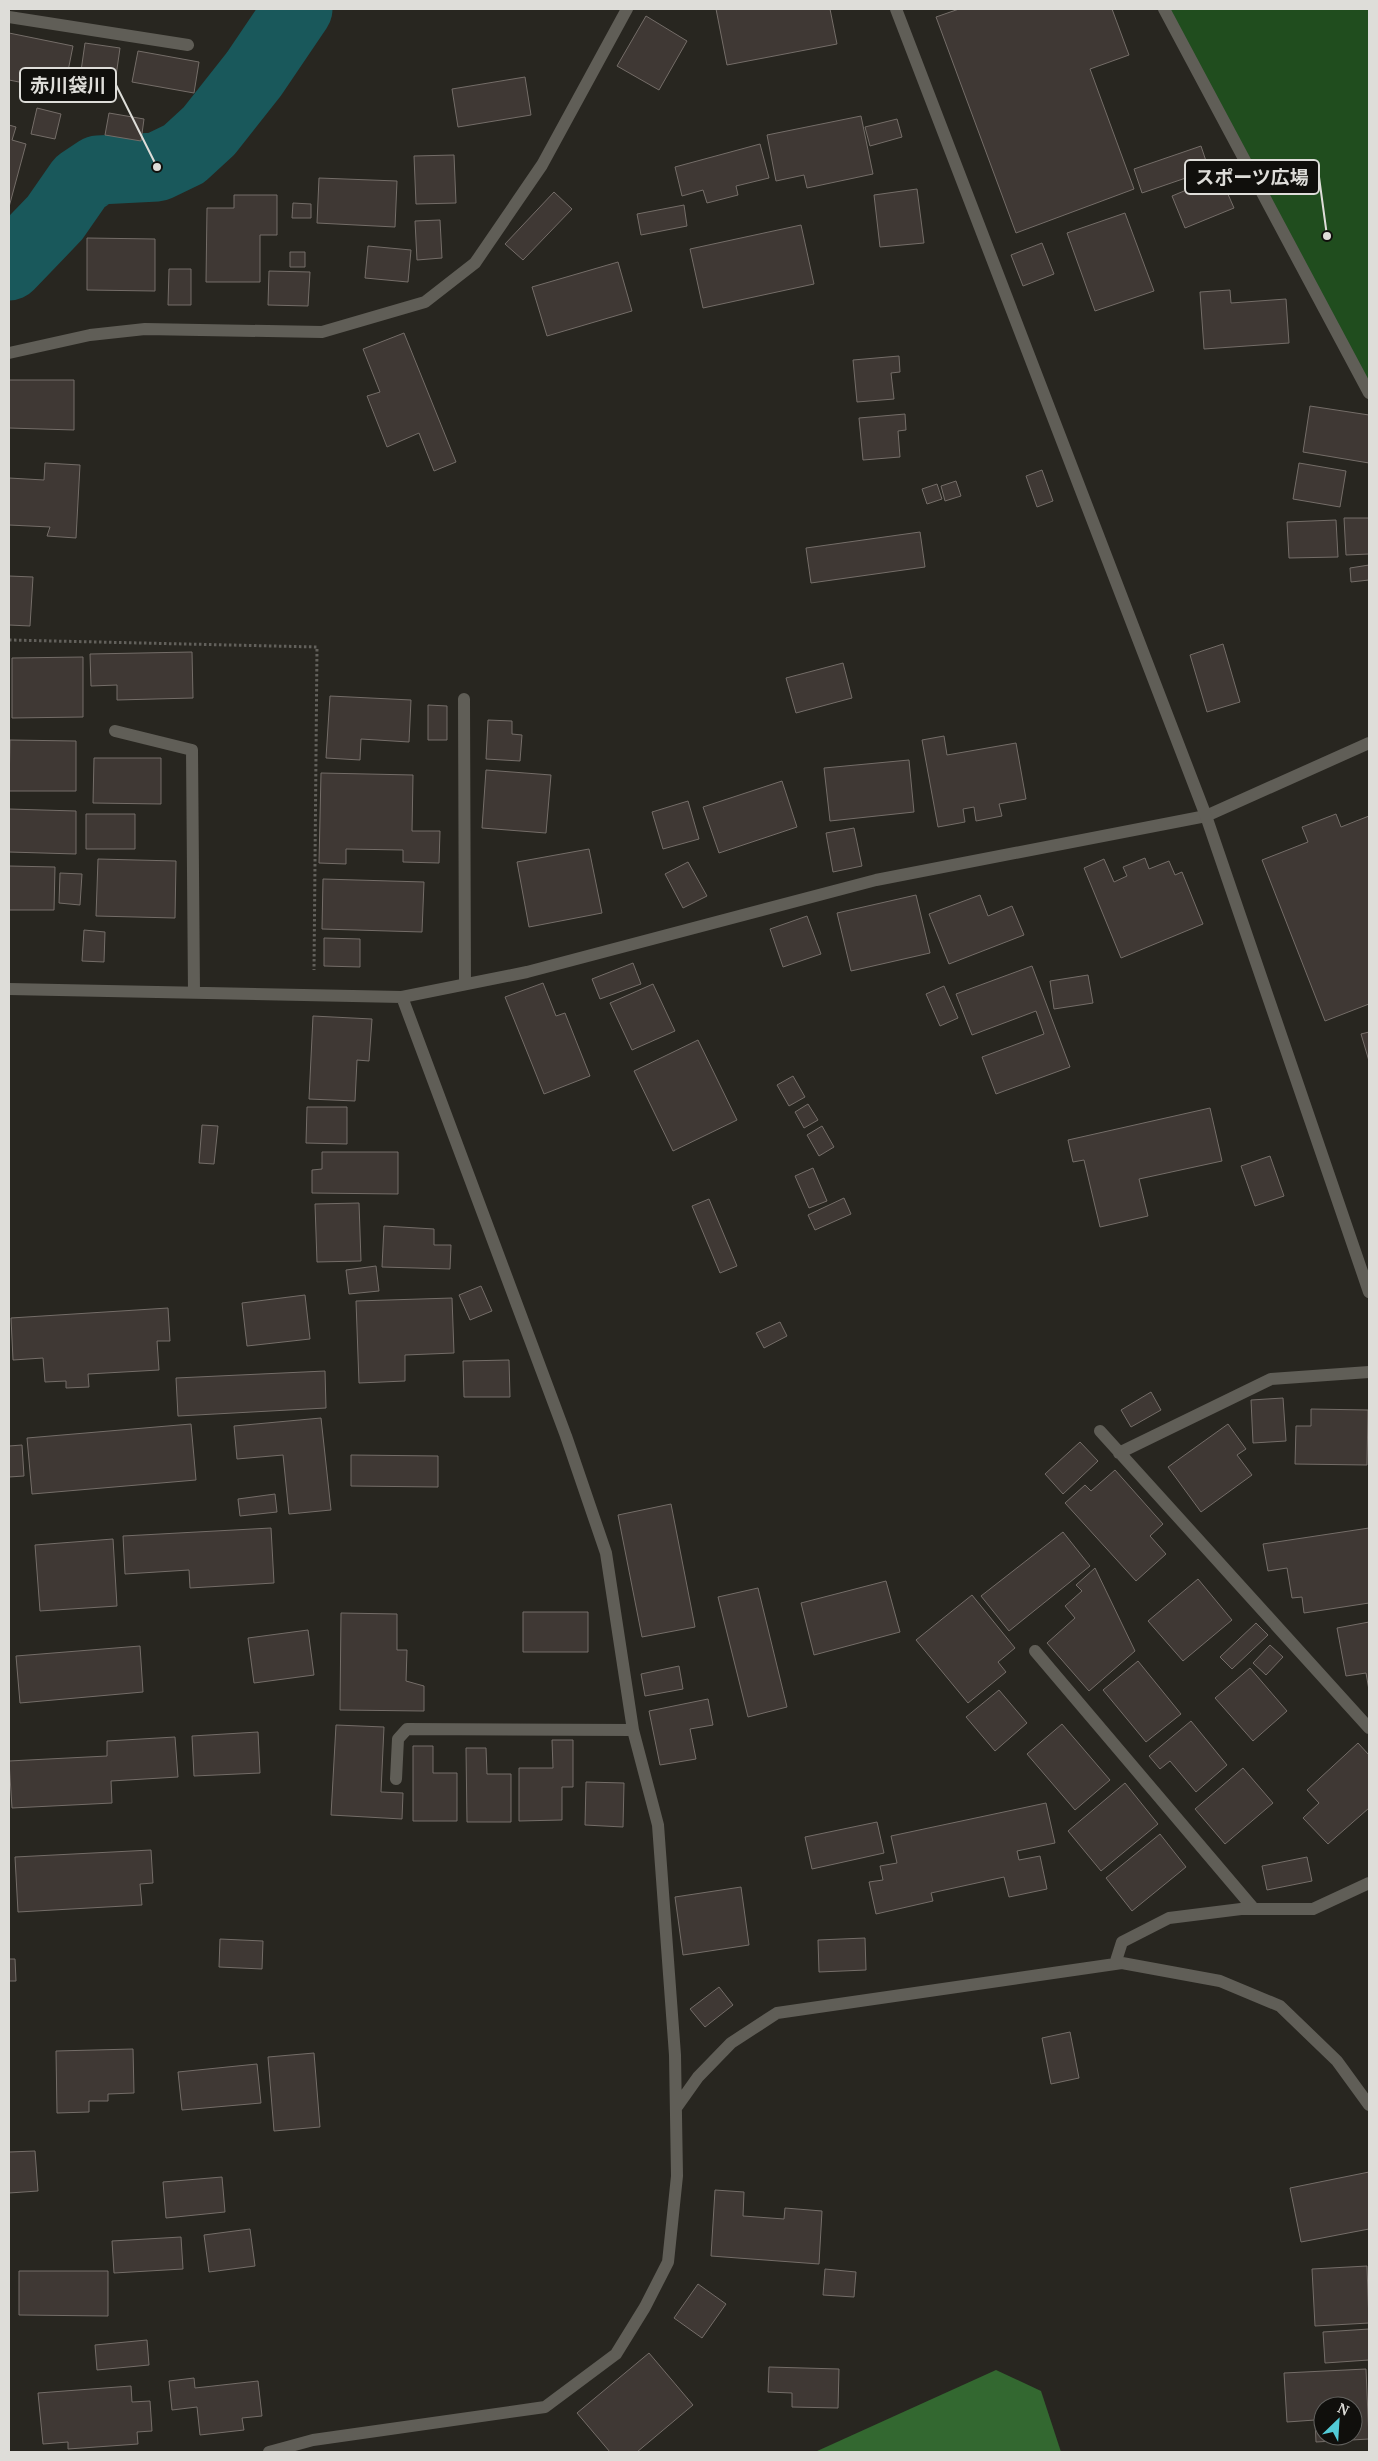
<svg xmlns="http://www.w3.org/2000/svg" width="1378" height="2461" font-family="'PT Serif','Noto Sans JP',serif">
  <rect width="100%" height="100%" fill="#282620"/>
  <path fill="#204d1e" d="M1164,9H1369V393Z"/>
  <path fill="#336830" d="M996,2370L1041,2391L1061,2452H815Z"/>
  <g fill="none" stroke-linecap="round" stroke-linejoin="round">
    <path stroke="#19585b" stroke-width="69" d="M9,266L55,218L80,182L98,170L157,167L184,154L209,131L254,74L298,9"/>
  </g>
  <path fill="#3f3834" stroke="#746d68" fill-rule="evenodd" d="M716,9H830L837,44L727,65Z
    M959,9H1112L1129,55L1090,69L1134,189L1016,233L936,17Z
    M646,16L687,41L659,90L617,66Z
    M9,33L73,46L64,91L9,80Z
    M85,43L120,48L114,90L79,85Z
    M138,51L199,62L194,93L132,82Z
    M525,77L531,115L458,127L452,89Z
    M37,108L61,114L55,139L31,134Z
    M109,113L144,119L141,141L105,135Z
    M861,116L873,174L807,188L804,175L776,181L767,135Z
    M897,119L902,137L870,146L865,127Z
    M9,125L16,127L12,140L26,144L9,207Z
    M760,144L769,178L736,186L738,195L707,203L703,190L682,196L675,167Z
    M1201,146L1209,170L1142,193L1134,169Z
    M454,155L456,203L416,204L414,156Z
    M1220,176L1234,208L1185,228L1172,196Z
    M319,178L397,181L395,227L317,223Z
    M917,189L924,243L880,247L874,195Z
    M554,192L572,209L523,260L505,244Z
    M234,195H277V235H260V282H206L207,208H234Z
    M293,203L311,204V218H292Z
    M684,205L687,226L641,235L637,214Z
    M1125,213L1154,291L1095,311L1067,233Z
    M440,220L442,258L417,260L415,221Z
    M801,225L814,284L703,308L690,249Z
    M87,238L155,239V291L87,290Z
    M1042,243L1054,274L1023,286L1011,255Z
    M368,246L411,250L408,282L365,278Z
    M290,252H305V267H290Z
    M618,262L632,311L547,336L532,287Z
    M169,269H191V305H168Z
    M269,271L310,272L308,306L268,305Z
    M1230,290L1231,303L1286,299L1289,343L1204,349L1200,292Z
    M404,333L456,462L434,471L419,433L387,447L367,396L380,392L363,349Z
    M899,356L900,372L891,373L894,399L857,402L853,360Z
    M9,380H74V430L9,428Z
    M1310,406L1369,415V463L1303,452Z
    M905,414L906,430L898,431L900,457L863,460L859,418Z
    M45,463L80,465L76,538L47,536L50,527L9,525V478L44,480Z
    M1299,463L1346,471L1340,507L1293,499Z
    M1042,470L1053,501L1037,507L1026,476Z
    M956,481L961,496L945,501L941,486Z
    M937,484L942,499L927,504L922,489Z
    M1344,518H1369V554L1346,555Z
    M1336,520L1338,557L1289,558L1287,522Z
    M920,532L925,567L811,583L806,548Z
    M1369,565V580L1351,582L1350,568Z
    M9,576L33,577L30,626L9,625Z
    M1223,644L1240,702L1207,712L1190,655Z
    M192,652L193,698L117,700V685L91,686L90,654Z
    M83,657V717L12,718V658Z
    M843,663L852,698L796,713L786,678Z
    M330,696L411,700L409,742L361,739L360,760L326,758Z
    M428,705L447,706V740H428Z
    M488,720L512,721V734L522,735L520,761L486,759Z
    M944,736L947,755L1016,743L1026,799L999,804L1002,816L976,821L974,807L963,809L965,822L938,827L922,740Z
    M10,740L76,741V791H9Z
    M94,758H161V804L93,803Z
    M909,760L914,812L830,821L824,768Z
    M486,770L551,775L546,833L482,828Z
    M321,773L413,775L412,831H440L439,863L403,862V850L346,849V864L319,863Z
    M782,781L797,827L719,853L703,807Z
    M688,801L699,839L663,849L652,812Z
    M9,809L76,811V854L9,852Z
    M86,814H135V849H86Z
    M1336,814L1341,827L1369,816V1004L1325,1021L1262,860L1308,842L1302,827Z
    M854,828L862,866L833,872L826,833Z
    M589,849L602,913L529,927L517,862Z
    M1145,858L1149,869L1169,861L1175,875L1182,872L1203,924L1121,958L1084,868L1104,859L1114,882L1127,876L1123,867Z
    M98,859L176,861L175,918L96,916Z
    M688,862L707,896L683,908L665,874Z
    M9,866L55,867L54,910H9Z
    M60,873L82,874L80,905L59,903Z
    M323,879L424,882L422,932L322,929Z
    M916,895L930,953L851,971L837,913Z
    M980,895L988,916L1012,906L1024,935L949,964L929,914Z
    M807,916L821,954L783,967L770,929Z
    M84,930L105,932L104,962L82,961Z
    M324,938L360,939V967L324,966Z
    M633,963L641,984L600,999L592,979Z
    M1032,966L1070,1067L996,1094L982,1057L1044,1034L1036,1011L972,1035L956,994Z
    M1088,975L1093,1003L1054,1009L1050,981Z
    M543,983L556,1016L565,1013L590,1076L544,1094L505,997Z
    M653,984L675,1031L632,1050L610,1003Z
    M944,986L958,1018L940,1026L926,994Z
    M313,1016L372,1019L369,1061L357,1060L355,1101L309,1099Z
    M1369,1032V1061L1361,1034Z
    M698,1040L737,1120L673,1151L634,1071Z
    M793,1076L805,1097L789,1106L777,1085Z
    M808,1104L818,1120L804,1128L795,1112Z
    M307,1107H347V1144L306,1143Z
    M1210,1108L1222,1161L1139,1179L1148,1216L1100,1227L1084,1160L1073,1162L1068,1140Z
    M202,1125L218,1126L214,1164L199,1163Z
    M822,1126L834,1147L819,1156L807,1135Z
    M322,1152H398V1194L312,1193V1170L322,1169Z
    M1270,1156L1284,1196L1255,1206L1241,1166Z
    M813,1168L827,1201L809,1208L795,1176Z
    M844,1198L851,1214L815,1230L808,1215Z
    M709,1199L737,1266L720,1273L692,1206Z
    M359,1203L361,1261L317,1262L315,1204Z
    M384,1226L434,1229V1245H451L450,1269L382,1267Z
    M376,1266L379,1291L349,1294L346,1270Z
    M481,1286L492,1311L470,1320L459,1295Z
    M305,1295L310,1339L247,1346L242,1303Z
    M452,1298L454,1353L405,1355V1381L359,1383L356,1301Z
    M168,1308L170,1341H157L159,1370L88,1374L89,1387L66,1388V1381L45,1382L43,1358L13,1360L11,1318Z
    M780,1322L787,1336L764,1348L756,1333Z
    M509,1360L510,1397H464L463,1361Z
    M325,1371L326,1408L178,1416L176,1378Z
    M1151,1392L1161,1410L1131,1427L1121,1410Z
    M1283,1398L1286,1441L1253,1443L1251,1400Z
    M1311,1409L1368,1410L1367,1465L1295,1464L1296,1426H1311Z
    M321,1418L331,1510L289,1514L283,1455L237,1459L234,1426Z
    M191,1424L196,1480L32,1494L27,1438Z
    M1228,1424L1246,1449L1237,1455L1252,1475L1201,1512L1168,1467Z
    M1080,1442L1098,1461L1063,1494L1045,1474Z
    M22,1445L24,1476L9,1477V1446Z
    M351,1455L438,1456V1487L351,1486Z
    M1115,1470L1163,1524L1150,1536L1166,1554L1136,1581L1065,1503L1085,1485L1091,1491Z
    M275,1494L277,1512L240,1516L238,1499Z
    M671,1504L695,1627L642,1637L618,1515Z
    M271,1528L274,1583L190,1588L189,1570L125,1574L123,1536Z
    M1369,1528V1603L1304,1613L1302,1597L1292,1598L1287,1568L1268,1571L1263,1544Z
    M1063,1532L1090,1566L1009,1631L981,1596Z
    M113,1539L117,1606L40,1611L35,1545Z
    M1095,1568L1135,1651L1089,1691L1047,1643L1075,1618L1065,1606L1082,1591L1076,1585Z
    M1198,1579L1232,1620L1183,1661L1148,1621Z
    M886,1581L900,1632L814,1655L801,1603Z
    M758,1588L787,1707L748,1717L718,1597Z
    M972,1595L1015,1648L998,1662L1006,1672L968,1703L916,1640Z
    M523,1612H588V1652H523Z
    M341,1613L397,1614V1650H407L406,1681L424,1686V1711L340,1710Z
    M1369,1622V1690L1366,1673L1346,1676L1337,1628Z
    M1256,1623L1268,1635L1232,1669L1220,1657Z
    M308,1630L314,1675L254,1683L248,1638Z
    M1270,1645L1283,1657L1266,1675L1253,1663Z
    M140,1646L143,1692L20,1703L16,1656Z
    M1138,1661L1181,1714L1146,1742L1103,1690Z
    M679,1666L683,1689L645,1696L641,1674Z
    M1250,1668L1287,1711L1253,1741L1215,1698Z
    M999,1690L1027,1723L995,1751L966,1717Z
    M708,1699L713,1725L690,1729L696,1759L660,1765L649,1711Z
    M1191,1721L1227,1765L1196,1792L1170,1761L1160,1769L1149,1756Z
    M1062,1724L1110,1780L1075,1810L1027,1754Z
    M336,1725L384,1727L381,1792L403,1793L402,1819L331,1815Z
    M258,1732L260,1773L194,1776L192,1736Z
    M175,1737L178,1777L111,1781L112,1803L12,1808L9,1761L107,1756V1741Z
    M552,1740H573V1787H562V1820L519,1821V1768H553Z
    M1358,1743L1369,1755V1808L1328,1844L1303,1818L1319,1803L1307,1790Z
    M413,1746H433V1773H457V1821H413Z
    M466,1748H486L487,1774H511V1822H467Z
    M1243,1768L1273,1803L1225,1844L1195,1809Z
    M586,1782L624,1783L623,1827L585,1825Z
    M1125,1783L1158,1824L1101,1871L1068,1831Z
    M1046,1803L1055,1843L1017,1851L1019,1860L1040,1856L1047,1889L1009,1897L1004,1877L931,1893L933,1901L876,1914L869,1882L883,1880L880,1866L897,1863L891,1836Z
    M877,1822L884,1853L812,1869L805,1837Z
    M1160,1834L1186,1867L1132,1911L1106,1878Z
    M151,1850L153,1883L140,1884L142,1905L18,1912L15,1857Z
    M1307,1857L1312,1881L1267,1890L1262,1866Z
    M741,1887L749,1945L683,1955L675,1897Z
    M865,1938L866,1970L819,1972L818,1940Z
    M220,1939L263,1941L262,1969L219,1967Z
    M9,1959H15L16,1981H9Z
    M719,1987L733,2005L705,2027L690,2009Z
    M1070,2032L1079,2078L1051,2084L1042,2038Z
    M133,2049L134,2093L108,2094V2101H89V2112L57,2113L56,2051Z
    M314,2053L320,2127L274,2131L268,2057Z
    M257,2064L261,2103L182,2110L178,2072Z
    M35,2151L38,2191L9,2193V2152Z
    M1369,2172V2229L1301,2242L1290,2188Z
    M222,2177L225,2212L166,2218L163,2182Z
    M715,2190L744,2192L743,2216L784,2219L785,2208L822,2211L819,2264L711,2256Z
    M250,2229L255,2266L209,2272L204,2235Z
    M181,2237L183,2269L114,2273L112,2241Z
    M1367,2266L1369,2323L1315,2326L1312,2269Z
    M825,2269L856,2272L854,2297L823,2295Z
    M19,2271H108V2316L19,2315Z
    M698,2284L726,2304L702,2338L674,2318Z
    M1369,2329V2360L1325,2363L1323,2332Z
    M147,2340L149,2365L97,2370L95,2345Z
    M649,2353L693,2405L637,2452H610L577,2413Z
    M769,2367L839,2369L838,2408L792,2407V2393L768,2392Z
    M1366,2369L1369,2439L1316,2442L1315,2420L1287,2422L1284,2373ZM1323,2406H1353V2436H1323Z
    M194,2378L195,2388L258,2381L262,2416L242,2418L244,2430L200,2435L197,2407L172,2410L169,2381Z
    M131,2386L132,2402L150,2401L152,2431L137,2432L138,2444L68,2449V2442L43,2444L38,2393Z"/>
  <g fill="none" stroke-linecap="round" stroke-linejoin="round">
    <path stroke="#62605b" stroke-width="3" stroke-dasharray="2.5 2.5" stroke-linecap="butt" d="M9,640L317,647L314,970"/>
    <path stroke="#605e57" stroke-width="12" d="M1164,9L1369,393
      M9,17L188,45
      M9,353L90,335L145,329L322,332L425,302L475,263L542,165L627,9
      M464,699L465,984
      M115,731L192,750L194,992
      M9,989L402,997L527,972L876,880L1206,816L1369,743
      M1100,1431L1369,1728
      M1119,1453L1271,1379L1369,1372
      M1035,1651L1254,1909
      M396,1779L398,1739L407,1729L633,1730
      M1115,1964L1122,1942L1169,1918L1241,1909H1313L1369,1883
      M676,2108L698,2077L731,2043L777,2013L1122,1963L1220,1981L1280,2006L1337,2061L1369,2105
      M269,2452L313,2440L545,2407L616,2354L645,2307L668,2262L677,2176L675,2055L658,1825L633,1730L606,1553L566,1436L402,997"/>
    <path stroke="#605e57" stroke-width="12" d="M896,9L1206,816L1369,1292"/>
  </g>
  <path fill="none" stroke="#deddd9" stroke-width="2" d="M157 167L116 85M1327 236L1319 177"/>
  <g fill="#deddd9" stroke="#100f0c" stroke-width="2">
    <circle cx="157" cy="167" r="5"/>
    <circle cx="1327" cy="236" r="5"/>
  </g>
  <g fill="#100f0c" stroke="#deddd9" stroke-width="2">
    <rect x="20" y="68" width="96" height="34" rx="5"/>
    <rect x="1185" y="160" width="134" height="34" rx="5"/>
  </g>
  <g font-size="19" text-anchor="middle" font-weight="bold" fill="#deddd9">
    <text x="68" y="92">赤川袋川</text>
    <text x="1252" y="184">スポーツ広場</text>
  </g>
  <rect width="1378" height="2461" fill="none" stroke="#deddd9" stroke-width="20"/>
  <g transform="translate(1338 2421) rotate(25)"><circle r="24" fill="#100f0c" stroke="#62615e"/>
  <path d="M0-4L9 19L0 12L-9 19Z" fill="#52cbd7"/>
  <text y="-8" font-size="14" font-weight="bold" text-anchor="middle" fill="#deddd9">N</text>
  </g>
</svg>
